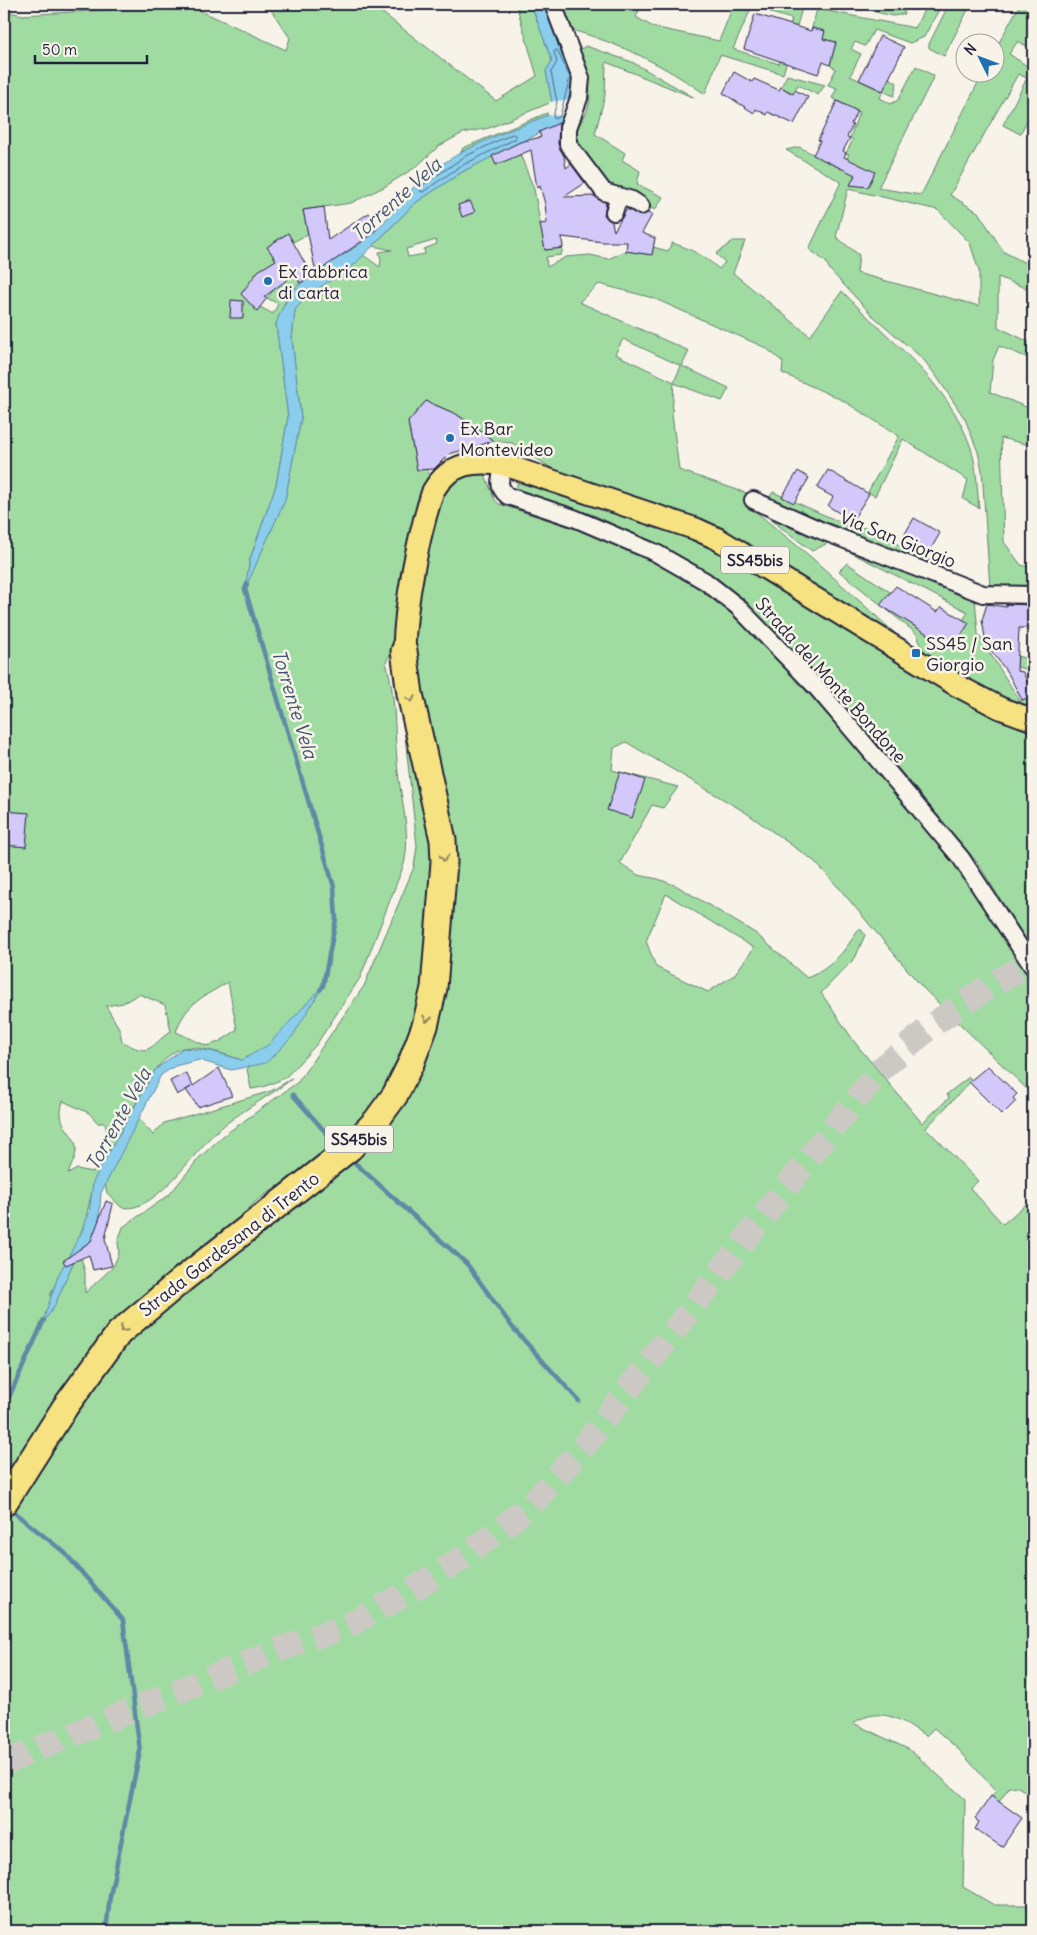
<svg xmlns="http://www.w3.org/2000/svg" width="1037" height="1935" font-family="Delius,sans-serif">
  <rect width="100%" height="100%" fill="#f7f3e8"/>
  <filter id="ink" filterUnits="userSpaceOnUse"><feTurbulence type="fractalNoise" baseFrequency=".02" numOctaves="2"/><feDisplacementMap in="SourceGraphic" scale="10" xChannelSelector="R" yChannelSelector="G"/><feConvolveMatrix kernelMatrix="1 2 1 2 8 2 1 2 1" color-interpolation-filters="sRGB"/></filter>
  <g filter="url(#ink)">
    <path fill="#a0dca2" stroke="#617f6e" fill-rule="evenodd" d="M267,4H371L496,101L537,76L516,4H531L552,61L546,71L552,102L489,128L463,133L439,146L416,167L384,187L351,203L303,210L308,234L293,242L288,233L267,247L276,260L242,294L256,311L260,307L273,314L278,304L267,298L275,288L295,274L300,283L288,295L276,324L288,417L276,485L250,559L246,586L285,500L301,418L292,339L295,310L307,295L353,266L363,255L380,267L381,259L379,252L392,250L373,246L414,204L462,172L516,144L534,189L545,250L563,248L561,255L546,257L547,267L566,257L590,255L608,259L626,251L652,255L653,247L668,251L672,243C692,249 704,256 719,269L725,262L716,254L733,241H745L733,273L810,336L842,291C889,341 948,381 971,448C977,468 977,488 979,508L963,499L968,480L903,439L876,494L875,496L868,492L899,436L842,400L782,373L783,362L766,348L653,298L599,284L579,302L689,351L682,366L729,388L722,401L674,383L672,414L679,470L755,496L750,507L812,558L907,644L559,473L512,443L493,441L478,428L456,414L426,401L408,422L417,470L428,469L429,477L426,484L397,643L386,662C396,695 394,727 397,761C399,795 412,831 404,864L360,978L316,1045L285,1078L263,1087L251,1089L247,1069L251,1064C235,1057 200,1045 183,1048C170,1051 156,1068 149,1079L105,1160L110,1146L105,1123H98L89,1113L63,1101C54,1130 79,1132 76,1152C75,1159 70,1168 68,1174L77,1169L92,1172L103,1165C90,1185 90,1208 82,1230C74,1253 59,1273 50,1296L56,1302L79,1249L85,1273V1293L113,1267L119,1253L118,1241L123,1227L169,1195L200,1157L223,1136L298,1082L364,986L414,867L417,846L400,690L435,857L421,1006L412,1037L387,1088L361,1125L292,1183L274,1188L255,1202L242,1216L239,1225L200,1254L4,1486V11L23,15L188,5L286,50L290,38ZM436,240L437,244L424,249L425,254L408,257L406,249ZM623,339L681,366L674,382L615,354ZM228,982L237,1030L219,1042L207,1046L176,1032C186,1002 204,997 228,982ZM139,994L165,1005L171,1031C149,1046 151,1059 122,1041L119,1028L106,1006L123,1003Z
      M560,4H642L636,17L653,27L719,41L734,4H753L733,49L779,64L792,19L771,13L770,4L803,5L783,74L720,55L705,94C664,65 621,44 572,30Z
      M871,4H901L905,14L893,16L872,11Z
      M927,4H942L924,37L910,43L874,30L865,46L855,42L851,49L861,54L850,76L882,91L889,78L897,83L894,96L883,91L880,98L891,104L898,100L916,66L934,76L878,188L921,195L983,73L994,72L995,50L1020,4H1033V19L1030,24L1033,25V50L1018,41L1009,54L1033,70V109L1020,134L1003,125L1027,78L1018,74L950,195L978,212L1004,252L1033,267V291L998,277V327L1033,344V360L999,346L993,360L990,392L1033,410V446L1001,438L1004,542L1021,565L1033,568V589L990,587L982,470L978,452L965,419L937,377L923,359L872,315L830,270L826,262L809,249L841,182L786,150L799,147L842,169L849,154L846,153L853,140L850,138L859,112L832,98L837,88L828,85L836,69L830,65L836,42L823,39L824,31L812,28L817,9L915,28ZM848,189L938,210L970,243L979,271V306L857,273L859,255L836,237Z
      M949,4H971L944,56L929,48V44Z
      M586,46L632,62L695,98L606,62L605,95L595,134L625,153L622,160L640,171L637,184L663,197L655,210L604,186L573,143V132C599,104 590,83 579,50Z
      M787,75L825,85L818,95L798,85L793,93L781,87Z
      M547,113L548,115L461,152L463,148Z
      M462,474L485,475L495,500L499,504L604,538L677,572L733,614L775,656L935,836L978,894L1033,979V1095L922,987L839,888L814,861L745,812L626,742L614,748L612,770L678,787L663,808L652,805L620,863L638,875L658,879L677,886L755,933L807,978C835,966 843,952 860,928L865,935L855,958L821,993L856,1044L922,1123L949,1098L947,1094L969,1077L972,1080L926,1128L978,1181L970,1188L1003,1224L1033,1198V1796L1016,1786L1009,1787L999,1802L989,1799L996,1791L959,1750L934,1728L926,1736C901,1720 882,1705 853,1723L910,1750L965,1799L963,1887L994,1905H1033V1931H4V1510L120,1344L375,1132L447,956L412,657L421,570L440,495ZM666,894L754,948L734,975L708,992L656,967L646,941Z
      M523,481L697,537L1033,729V798L1027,795L1033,832V951L977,862L899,769L786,647L703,571L680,557L596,516L520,490L516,485Z
      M773,492L851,527L866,528L960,576L968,584L767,501Z
      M774,513L830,542L812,551L770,519Z
      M836,545L975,598L978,634L1020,701L1026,698L1033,701V713L1011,705L924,655L917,634L839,571L847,563L890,592L881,605L951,649L969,623L963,620L968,612Z
      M1018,656L1033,661V671L1017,667Z
      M293,1078C269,1097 240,1111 217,1131C194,1151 154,1216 121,1207L107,1193L105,1184L138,1118L153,1135L164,1123L271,1091Z"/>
    <path fill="#8acdec" stroke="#6089a5" d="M531,4H545L575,85L564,121L462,172L414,204L353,266L308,295L295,310L292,339L301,418L285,500L245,589L250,559L276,485L288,417L276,324C291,273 335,266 371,235C389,219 402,197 420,181C456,149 504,133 548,115L552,102L546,71L552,61Z
      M323,986L292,1037L266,1063L231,1070L199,1060L175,1066L161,1075L101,1193L99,1221L91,1241L79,1249L54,1307L42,1324L58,1276L82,1231L89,1213L93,1182L98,1172L155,1070L183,1048L211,1051L242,1060L268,1045Z"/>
    <path fill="#f7f3e8" d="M571,99L565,116L548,115L549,102Z"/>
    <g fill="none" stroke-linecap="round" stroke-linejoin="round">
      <path stroke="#4c6682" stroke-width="1" d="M557,50L570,77L560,116L555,119L553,116L557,102L551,72L557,62L554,52Z
        M513,134L516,136L515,139L459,167L423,192L420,191L423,185L464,157Z"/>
      <path stroke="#6089a5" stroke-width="4.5" d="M247,584L245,589L334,887L336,919L323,986L320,990
        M293,1095L334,1142
        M355,1163L467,1264L513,1328L579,1401
        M4,1408L44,1320
        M11,1510L64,1552L123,1620L140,1751L110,1896L106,1931"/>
    </g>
    <path fill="#d3c8fa" stroke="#22223b" d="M755,14L811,31L812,28L825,31L823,39L836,42L830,65L823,62L818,74L744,49Z
      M880,36L904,47L883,91L859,80Z
      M734,72L752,82L754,79L779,90L781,87L793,94L795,90L808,97L794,124L768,112L767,115L756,109L754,113L723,93Z
      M837,101L857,111L851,124L853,125L847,137L850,138L843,151L846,153L844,157L875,172L868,187L850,185L855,175L813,155L820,141L818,140Z
      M559,123L558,144L564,156L566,168L571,164L585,183L564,197L595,196L606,203L604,215L612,222L614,231L627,209L640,216L648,213L652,215L642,233L655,238L652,255L626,251L627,242H603L562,237L563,248L545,250L540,224L547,223L545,204L540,186L537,188L531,150L496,165L492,156L520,142L541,137L539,132Z
      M470,201L475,212L462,217L458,205Z
      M324,207L328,240L369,213L378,227L371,235L316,273L303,210Z
      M288,233L312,276L300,283L295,274L264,297L267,298L257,311L241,294L258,271L276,260L267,247Z
      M231,300L243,301V318H230Z
      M426,401L456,414L494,441L449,454L434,469L417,470L408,422Z
      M828,470L869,494L852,521L828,506L833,497L817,488Z
      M798,471L809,478L794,503L782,497Z
      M914,518L940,533L928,554L902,539Z
      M896,586L937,612L941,607L969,623L952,649L880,605Z
      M987,604L1006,607V604L1032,605L1028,628H1019L1017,671L1023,672L1033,696L1022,700L1009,675L986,643L982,620Z
      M620,772L645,780L632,818L607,810Z
      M4,811L29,813L26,847L4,845Z
      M988,1066L1017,1094L1013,1098L1016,1101L1002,1115L969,1082Z
      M219,1068L232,1096L198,1107L186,1090L191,1087L177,1095L170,1081L186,1073L193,1086Z
      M106,1201L113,1204L105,1239L112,1266L93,1270L89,1255L66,1265L63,1261L91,1241Z
      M991,1796L1022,1818L1002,1847L975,1829L979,1822L975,1819Z"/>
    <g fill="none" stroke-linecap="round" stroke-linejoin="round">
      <path stroke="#ccc9c5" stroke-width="25" stroke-dasharray="25 12" stroke-linecap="butt" d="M4,1763L277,1650L345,1627L409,1592L465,1556L531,1505L584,1446L808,1159L879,1071L931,1026L992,984L1033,962"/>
      <g stroke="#22223b" stroke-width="20">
        <path id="minor" d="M553,4L581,78L579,98L568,128V144L604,192L632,200L641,206
          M614,212L619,196
          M505,465C500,477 496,487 508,496L574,518L656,553L705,581L737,606L817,688L961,858L1033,967
          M753,500L820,530L983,594L1033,595"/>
      </g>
      <g stroke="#22223b" stroke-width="25">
        <path id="major" d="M404,651C405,602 418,537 433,491C450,462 475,460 505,465L696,529L718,539L958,686L1000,708L1033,720"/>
      </g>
      <g stroke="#22223b" stroke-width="29">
        <path id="highway" d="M4,1503L65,1407L119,1333L183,1279L350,1148L376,1121L395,1095L411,1063L425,1026L434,988L444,862L443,840L410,694L404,651"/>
      </g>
      <use href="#minor" stroke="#f7f3e8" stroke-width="16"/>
      <use href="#major" stroke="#f7e281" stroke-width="21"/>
      <use href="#highway" stroke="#f7e281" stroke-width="25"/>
    </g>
    <defs><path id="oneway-chevron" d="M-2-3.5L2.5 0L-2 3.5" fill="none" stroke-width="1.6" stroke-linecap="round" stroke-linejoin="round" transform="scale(1.25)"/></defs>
    <g stroke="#8c825e">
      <use href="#oneway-chevron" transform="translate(411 699) rotate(79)"/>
      <use href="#oneway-chevron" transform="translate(444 858) rotate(89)"/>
      <use href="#oneway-chevron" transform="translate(427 1019) rotate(104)"/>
      <use href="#oneway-chevron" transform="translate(123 1329) rotate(135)"/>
    </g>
  </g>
  <g fill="#1f6fb2" stroke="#f7f3e8" stroke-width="2">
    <circle cx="268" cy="281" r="5"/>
    <circle cx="450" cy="438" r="5"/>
    <rect x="911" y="648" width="10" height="10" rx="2.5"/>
  </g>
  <g text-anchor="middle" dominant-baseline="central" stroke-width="5" stroke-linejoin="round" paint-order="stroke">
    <g fill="#f7f3e8" stroke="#62616f" stroke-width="1">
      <rect x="721" y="546.5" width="68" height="27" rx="4"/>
      <rect x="325" y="1125.5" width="68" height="27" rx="4"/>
    </g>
    <g font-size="16" font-weight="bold" fill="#22223b">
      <text x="755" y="560">SS45bis</text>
      <text x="359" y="1139">SS45bis</text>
    </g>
    <g font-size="18" fill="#22223b" stroke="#f7f3e8" text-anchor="start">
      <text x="278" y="271">Ex fabbrica<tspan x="278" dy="21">di carta</tspan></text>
      <text x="460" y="428">Ex Bar<tspan x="460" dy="21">Montevideo</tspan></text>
      <text x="926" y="643">SS45 / San<tspan x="926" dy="21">Giorgio</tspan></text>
    </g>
    <g font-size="18" fill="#22223b" stroke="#f7f3e8">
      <text transform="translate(898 539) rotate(22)">Via San Giorgio</text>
      <text transform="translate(831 680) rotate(48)">Strada del Monte Bondone</text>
      <text transform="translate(229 1244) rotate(-38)">Strada Gardesana di Trento</text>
    </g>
    <g font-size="19" font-style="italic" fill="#415570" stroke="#f7f3e8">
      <text transform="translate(396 199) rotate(-42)">Torrente Vela</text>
      <text transform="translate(295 704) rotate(73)">Torrente Vela</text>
      <text transform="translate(118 1119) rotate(-61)">Torrente Vela</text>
    </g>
  </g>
  <rect width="1037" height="1935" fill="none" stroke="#f7f3e8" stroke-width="20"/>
  <rect x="10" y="10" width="1017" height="1915" fill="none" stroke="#22223b" stroke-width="2" filter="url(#ink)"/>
  <g transform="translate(980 58) rotate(312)"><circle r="24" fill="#f7f3e8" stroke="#a29fa3"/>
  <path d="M0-4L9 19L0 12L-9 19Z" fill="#1f6fb2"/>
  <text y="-8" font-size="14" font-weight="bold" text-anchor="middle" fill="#22223b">N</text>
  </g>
  <path d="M35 55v8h112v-8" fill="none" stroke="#22223b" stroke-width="2.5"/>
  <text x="42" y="55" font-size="15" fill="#22223b" stroke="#f7f3e8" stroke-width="4" paint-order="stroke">50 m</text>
</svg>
